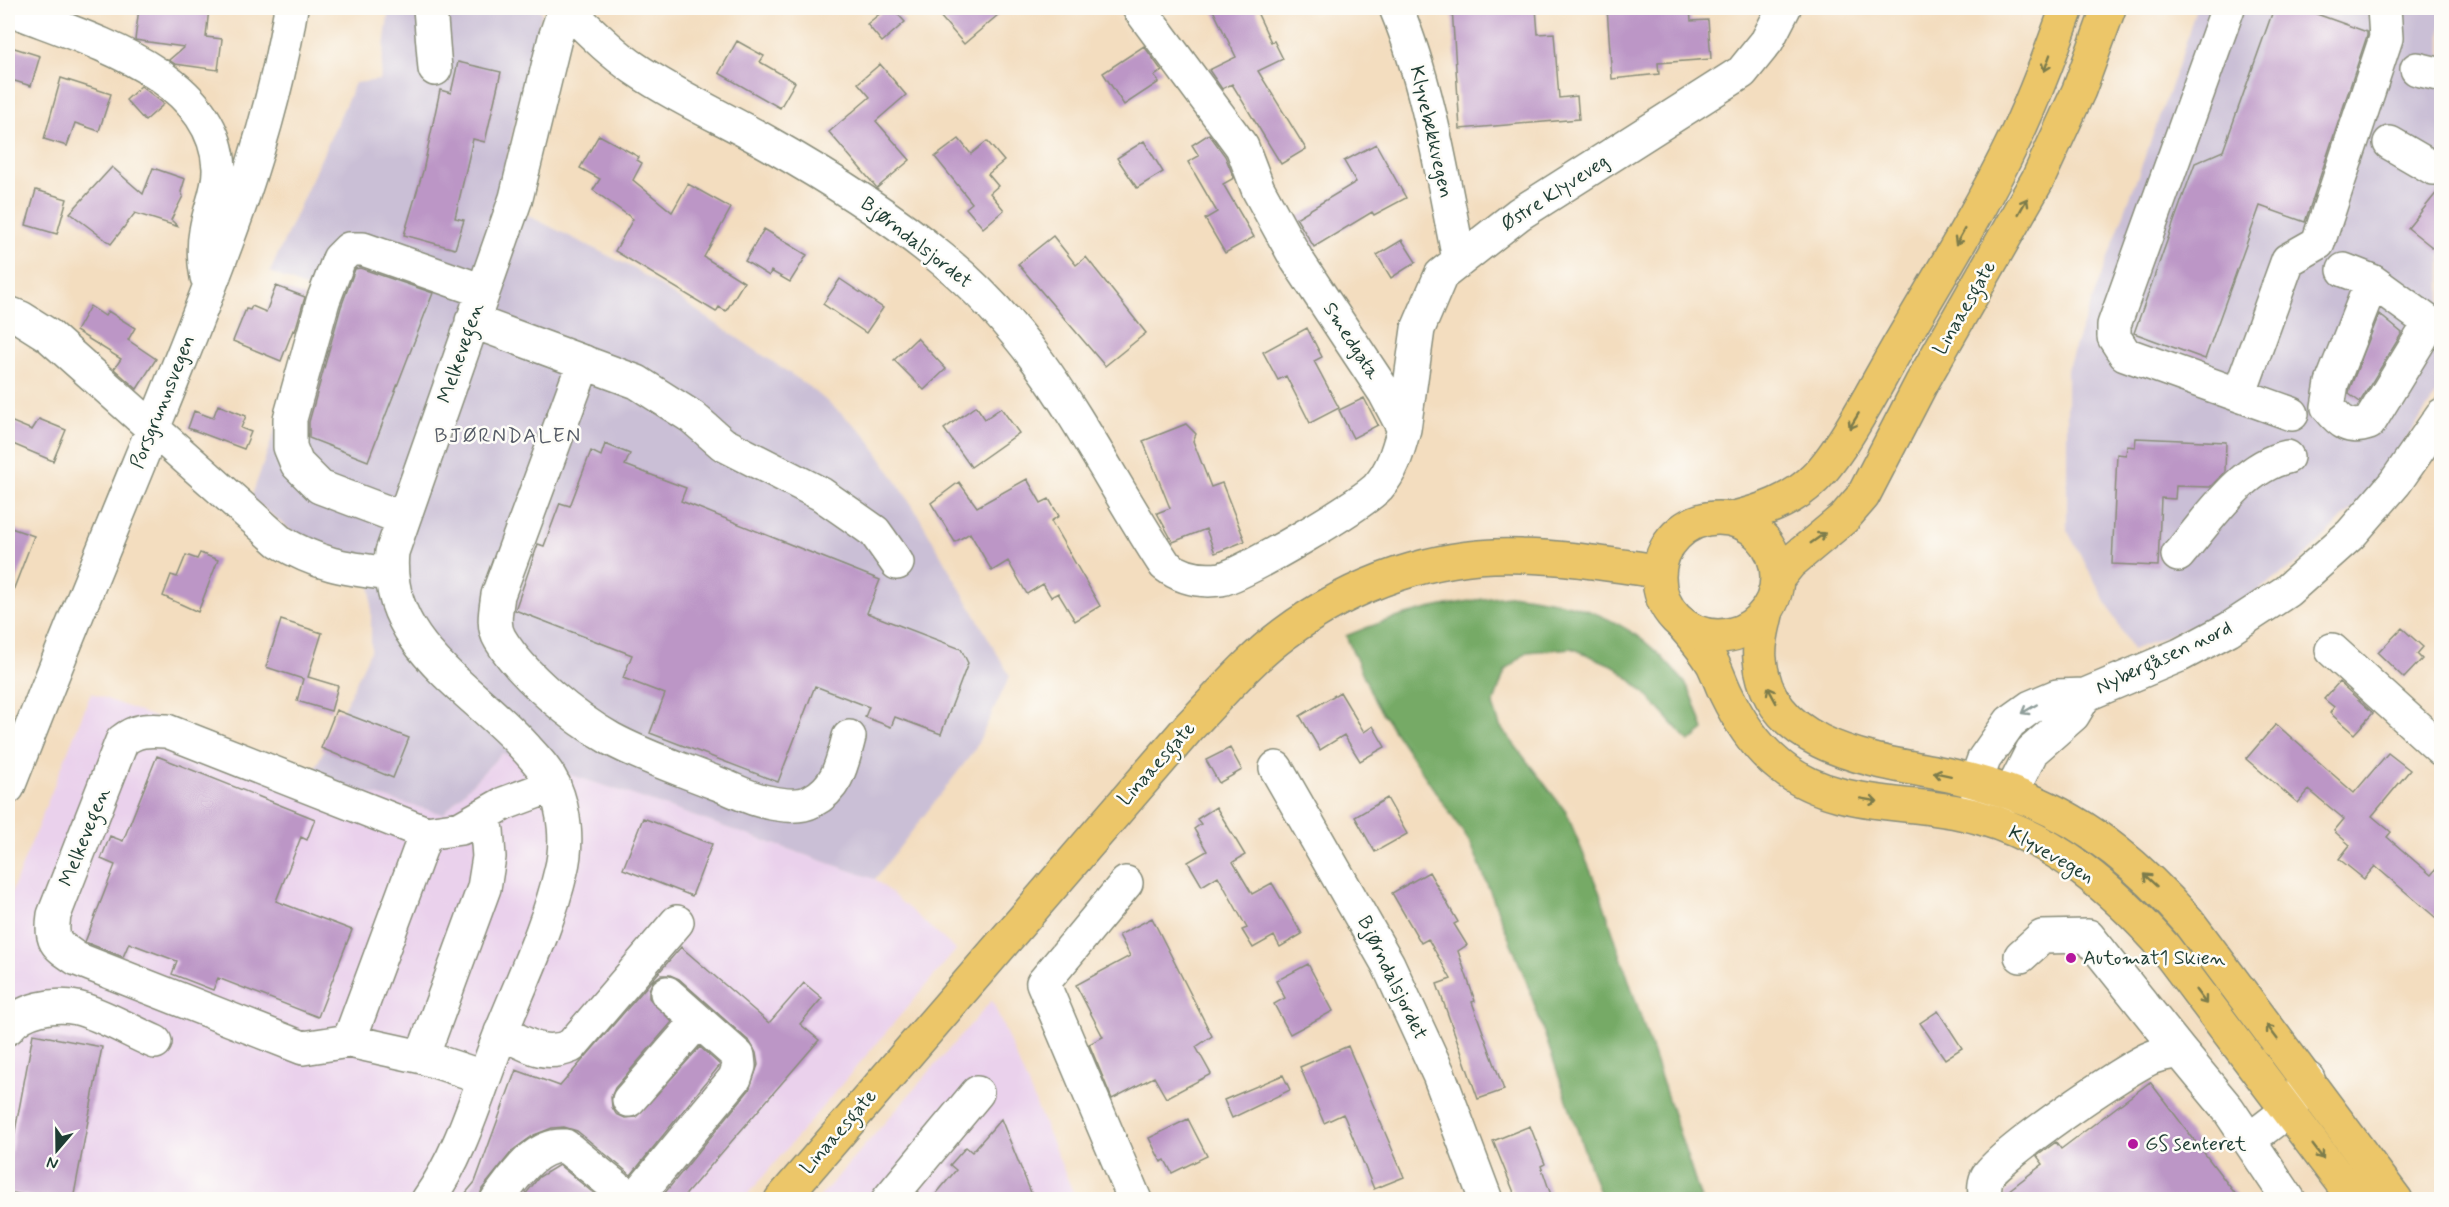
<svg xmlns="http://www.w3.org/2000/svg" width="2449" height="1207" font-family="Mynerve,sans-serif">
  <rect width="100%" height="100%" fill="#fdfcf7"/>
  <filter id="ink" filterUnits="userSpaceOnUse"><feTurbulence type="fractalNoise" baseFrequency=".0167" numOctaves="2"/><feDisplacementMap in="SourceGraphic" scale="12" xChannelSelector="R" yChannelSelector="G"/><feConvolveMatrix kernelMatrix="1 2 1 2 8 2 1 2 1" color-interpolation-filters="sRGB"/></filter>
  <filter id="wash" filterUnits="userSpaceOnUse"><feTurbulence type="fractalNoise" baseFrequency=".008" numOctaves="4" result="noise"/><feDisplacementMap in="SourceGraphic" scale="24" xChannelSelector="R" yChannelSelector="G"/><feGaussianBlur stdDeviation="1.35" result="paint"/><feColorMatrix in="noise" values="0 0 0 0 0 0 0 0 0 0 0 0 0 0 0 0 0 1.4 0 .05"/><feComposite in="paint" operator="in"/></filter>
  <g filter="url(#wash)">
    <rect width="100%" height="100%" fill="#f3ddbf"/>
    <path fill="#ead1ec" d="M91,693L311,777L443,814L502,753L621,791L875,879L956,950L744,1199H8V901Z
      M992,1000L1076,1199H818Z"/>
    <path fill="#cabfd6" d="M389,8H538L542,12L497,200L635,269L810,387L865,434L914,508L1010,676L974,751L875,879L621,791L502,753L443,814L311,777L371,650V593L367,560L295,534L251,498L323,295L270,272L355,83L380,80Z
      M2196,8H2441V387L2376,485L2301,560L2229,611L2132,650L2067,530V369L2181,58Z"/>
    <path fill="#76aa66" stroke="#4a744d" stroke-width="1.5" d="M1517,595C1576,602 1629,619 1669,665C1675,672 1683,679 1687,686C1695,699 1699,716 1704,730L1689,742L1644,692L1616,667L1572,648L1527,652L1505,671L1493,705L1500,726L1566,812L1601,896L1701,1199H1601L1527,983L1471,844L1376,704L1346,636C1402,612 1456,601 1517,595Z"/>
    <g id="blocks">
      <path fill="#bc96c6" d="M139,8H209L206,37L222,39L218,70L175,64L169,60L184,47L135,40Z
        M887,8H892L905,22L882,42L867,24Z
        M933,8H1006L964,44Z
        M1212,8H1255L1271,42L1274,41L1283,59L1258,71L1306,149L1281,164L1232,84L1222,89L1209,70L1236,57Z
        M1452,8H1536L1538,34L1554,33L1559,98L1577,96L1579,119L1460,129Z
        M1607,8H1690L1691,21L1708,20L1711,59L1658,63L1659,74L1612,79Z
        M2274,8H2300L2367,32V36L2305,222L2260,206L2205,359L2134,333L2195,163L2223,151Z
        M737,41L764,56L760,62L795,82L780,108L719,73Z
        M8,46L40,56L31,86L8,79Z
        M1144,46L1162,71L1154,76L1159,82L1124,105L1103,73Z
        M458,62L501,72L485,142L473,139L455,218L464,220L455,249L404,235L423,171L440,90L451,93Z
        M880,64L906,95L876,121L910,160L877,188L829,132L870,97L858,83Z
        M61,78L111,94L99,131L75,123L67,146L44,139Z
        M141,86L164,104L145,121L126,100Z
        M1209,134L1225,156L1234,178L1223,184L1254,237L1225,253L1205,219L1217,212L1188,162L1199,156L1192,145Z
        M599,135L639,157L637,160L642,163L633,180L672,212L688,184L731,208L704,257L744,282L726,311L719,307L716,312L615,251L633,219L593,190L600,179L580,168Z
        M959,139L971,154L987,141L1004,161L988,174L998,186L990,193L1004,210L983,228L966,208L972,203L935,157Z
        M1144,141L1163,172L1137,188L1117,158Z
        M1376,144L1406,198L1374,215L1372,212L1314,247L1296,218L1356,182L1344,161Z
        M112,167L143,194L153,168L185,179L181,192L183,196L171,220L179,227L135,213L111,244L70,213Z
        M2442,186V255L2408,228Z
        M36,190L67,199L57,234L26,225Z
        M764,229L807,255L790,282L771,271L769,276L745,261Z
        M1053,236L1076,265L1086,257L1146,333L1105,366L1018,264Z
        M1402,240L1416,262L1391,278L1377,255Z
        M360,268L433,293L368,461L309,438V422L341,307L355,269Z
        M840,279L883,308L866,333L823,304Z
        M276,286L305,297L295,331L293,330L281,361L233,341L246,309L250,310L252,306L266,312Z
        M90,306L105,316L108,311L135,328L128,340L156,359L137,389L114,369L121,359L76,331Z
        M2379,314L2402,333L2360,402L2349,394L2350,388Z
        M1307,328L1322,357L1314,361L1339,408L1310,423L1286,376L1278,380L1263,352Z
        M917,338L946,369L924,390L894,360Z
        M1364,398L1378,425L1353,438L1339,410Z
        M218,405L246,416L241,428L251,432L244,449L188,428L194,411L213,418Z
        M976,406L985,419L1001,408L1019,433L971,467L944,429Z
        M39,419L66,430L53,461L8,442V420L32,430Z
        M1186,424L1196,434L1193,441L1211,487L1222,483L1245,541L1215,553L1206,529L1173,542L1157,513L1170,508L1143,441Z
        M2136,438L2226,442L2225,472L2210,487L2176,486L2175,499L2161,498L2158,566L2112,564L2117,454L2126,455L2127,446L2135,447Z
        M605,444L630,454L625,465L686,488L681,501L880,580L867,613L961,649L968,663L941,734L895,717L891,727L865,717L869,707L815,686L778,782L650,733L665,694L623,678L632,655L515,610L538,544L544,546L560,503L570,506L591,451L601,456Z
        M1027,479L1041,503L1049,499L1059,516L1051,521L1100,606L1075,621L1058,593L1051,597L1043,584L1027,594L1008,561L992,571L970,533L955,542L931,503L959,482L977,507Z
        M8,527L34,536L9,601H8Z
        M200,553L218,560L198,612L163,596L171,575L177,577L186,555L197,559Z
        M281,620L322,633L308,677L338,686L331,711L297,701L303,679L266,667Z
        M2402,628L2423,647L2417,654L2422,659L2404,678L2378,653Z
        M2339,682L2373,713L2354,734L2330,713L2334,707L2324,699Z
        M1340,692L1364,732L1373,726L1385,747L1360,761L1344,735L1320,750L1300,716Z
        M336,710L409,738L393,778L321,748Z
        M2276,724L2354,793L2388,753L2410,770L2372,816L2391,832L2387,837L2431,875L2442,862V923L2375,866L2364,879L2339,859L2350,845L2334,831L2344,819L2309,790L2298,803L2246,759Z
        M1230,748L1242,770L1219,783L1206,760Z
        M157,756L315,819L307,840L301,837L276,901L352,930L318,1017L218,978L213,990L172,974L177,961L129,943L123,957L85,942L115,865L101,859L110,836L123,841Z
        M1387,798L1407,834L1375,852L1355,817Z
        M1216,807L1245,855L1233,862L1252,894L1272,883L1302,934L1280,947L1274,936L1253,948L1242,930L1247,928L1218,876L1202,886L1188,862L1207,851L1194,829L1201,824L1197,819Z
        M643,818L712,844L692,896L623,869Z
        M1429,872L1458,922L1454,924L1467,945L1458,951L1475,1001L1472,1002L1504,1090L1478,1099L1437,984L1451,979L1428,939L1421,943L1392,893Z
        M1152,918L1212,1036L1196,1047L1211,1074L1166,1098L1154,1077L1112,1099L1089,1044L1103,1037L1076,985L1130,956L1119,935Z
        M681,947L769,1023L804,983L822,998L800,1024L819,1040L681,1200H659L749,1090L758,1065L756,1053L750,1042L679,979L670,975H661L653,981L649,990V998L672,1022L615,1088L611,1097L612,1107L616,1114L625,1118L636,1117L700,1047L720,1065L631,1175L577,1131L564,1127L552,1128L534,1135L513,1150L482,1189L479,1200H460L475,1182L516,1070L560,1086Z
        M1308,964L1333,1011L1290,1034L1274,1004L1285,998L1276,981Z
        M1938,1011L1962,1048L1945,1059L1920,1023Z
        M33,1034L102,1047L73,1200H49L8,1192V1169Z
        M1348,1046L1404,1177L1374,1189L1345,1118L1343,1114L1324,1123L1300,1067Z
        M1283,1075L1290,1090L1232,1118L1224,1100Z
        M2150,1082L2240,1200H2004V1194L2043,1164L2037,1156L2056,1142L2061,1149Z
        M1001,1119L1034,1200H931L956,1170L950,1165L966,1147L972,1152Z
        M1188,1119L1207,1156L1172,1173L1165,1160L1161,1162L1149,1138Z
        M1530,1126L1545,1164L1541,1166L1551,1195L1537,1200H1517L1493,1141Z
        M559,1165L602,1200H521L539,1177Z"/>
    </g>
  </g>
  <g filter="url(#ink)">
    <use href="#blocks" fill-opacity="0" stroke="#898d7a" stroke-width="1.5"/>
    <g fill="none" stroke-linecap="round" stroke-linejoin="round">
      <g stroke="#898d7a" stroke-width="36">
        <path id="minor" d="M8,8C81,38 214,71 219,168C220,190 209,210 206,231C203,247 204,261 207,277
          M430,8L435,69
          M566,8C587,28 609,51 634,68C676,97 724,118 768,143C828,177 889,215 942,259C1049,346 1092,454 1165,565C1182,578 1200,582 1221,579C1244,574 1361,505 1378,487C1393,470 1398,450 1404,429L1385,393L1297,260L1258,189L1242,147L1139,8
          M1396,8C1429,87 1442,175 1459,259
          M2228,8L2114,325V337L2125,354L2292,414
          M2417,69L2442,75
          M2390,143L2433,168
          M2344,270L2372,281L2430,323L2369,423C2349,430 2341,423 2328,407L2332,383L2372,281
          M8,313L21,318L48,335L279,541C319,565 344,568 390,574
          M472,321L637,382L692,417L723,444L821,494L854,517L875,532L897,563
          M584,362L498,595C496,610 492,626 500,639C522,676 574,718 611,739C644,757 681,769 716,783C732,789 750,799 767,802C781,805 799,808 812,801C838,788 842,763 849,737
          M2239,395L2288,260L2318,243L2386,38L2384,8
          M1404,429L1418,329L1441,275L1519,214L1742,72L1767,41L1784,8
          M402,518L320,487L297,464L290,447V419L323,301L339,259L349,249H363L483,291
          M2178,555C2208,521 2241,467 2287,457
          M2332,650L2442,750
          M1276,768L1388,964L1439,1075L1486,1200
          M8,787C58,659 111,531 163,404C215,275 269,146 291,8
          M1988,811L2011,793L2032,751L2073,715L2085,695
          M1981,817L1976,781L1984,759L2010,722L2031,707L2057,696L2085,695L2180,655L2229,629L2287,591L2351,534L2395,483L2442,415
          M1126,883L1043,983L1135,1200
          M2021,956L2042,937L2088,936L2180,1051
          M8,1028C21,1009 55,1003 77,1008C102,1014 131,1032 155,1042
          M501,1032C526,1044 543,1058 571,1046L677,922
          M349,1041L426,833
          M422,1057L484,888L489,857L487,830L479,818
          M483,1077L422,1057L349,1041L303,1048L77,959C56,945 50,942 54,915L122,741C137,729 148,730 167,731L426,833L461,828L503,804L554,785
          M629,1100L698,1021
          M2249,1140L2287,1111L2308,1079
          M428,1200C463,1151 479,1088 501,1033C522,980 548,927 561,871C568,844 565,811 554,786C548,771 535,758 524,746C471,687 383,644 392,552L516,198L555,38L565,8
          M497,1200C514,1178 534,1144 565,1146L632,1200
          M634,1200L735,1078L739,1066L738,1056L667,993
          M888,1200L977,1093
          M1986,1200C1984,1192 1984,1184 1987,1177C1996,1157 2128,1066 2153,1057C2161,1054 2171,1053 2180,1051L2228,1109L2289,1200"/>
      </g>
      <g stroke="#898d7a" stroke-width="36">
        <path id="major" d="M1767,610C1764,625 1758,643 1760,659C1768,751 1879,761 1949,775C1976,781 2002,789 2027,799C2092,825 2143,870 2188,921L2396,1200
          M1683,625C1694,638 1705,650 1713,664C1718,674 1721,684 1726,694C1739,721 1756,747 1780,766C1836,812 1915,798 1981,818C2055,839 2115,891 2165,948L2355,1200"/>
      </g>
      <g stroke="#898d7a" stroke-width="36">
        <path id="highway" d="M1659 577a59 59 0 1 1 118 0a59 59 0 1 1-118 0Z
          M1730,519C1762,511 1791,502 1815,478C1843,450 1874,388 1895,352C1936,282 1980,211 2015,138C2035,96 2051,52 2067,8
          M1777,579L1790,563L1844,518L1863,496L1921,384L2038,179L2079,90L2109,8
          M781,1200L1190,726C1220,695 1249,660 1284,634C1352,583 1438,552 1522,556C1568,557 1613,565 1658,571"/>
      </g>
      <use href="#minor" stroke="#fff" stroke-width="33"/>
      <use href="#major" stroke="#ecc669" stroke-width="33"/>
      <use href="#highway" stroke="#ecc669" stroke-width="33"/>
    </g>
    <defs><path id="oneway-shaft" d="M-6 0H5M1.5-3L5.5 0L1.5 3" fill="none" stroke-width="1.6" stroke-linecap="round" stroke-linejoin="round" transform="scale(1.5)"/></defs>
    <g stroke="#7b7b4c">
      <use href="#oneway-shaft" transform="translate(2047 63) rotate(110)"/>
      <use href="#oneway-shaft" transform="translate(2023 206) rotate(-61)"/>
      <use href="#oneway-shaft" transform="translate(1960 237) rotate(119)"/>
      <use href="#oneway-shaft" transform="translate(1854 421) rotate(121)"/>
      <use href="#oneway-shaft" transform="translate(1818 538) rotate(-35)"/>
      <use href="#oneway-shaft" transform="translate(1772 695) rotate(-118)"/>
      <use href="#oneway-shaft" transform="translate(1942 774) rotate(-168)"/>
      <use href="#oneway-shaft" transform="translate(1869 800) rotate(10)"/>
      <use href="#oneway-shaft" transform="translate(2150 880) rotate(-137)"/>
      <use href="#oneway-shaft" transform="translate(2201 997) rotate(53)"/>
      <use href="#oneway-shaft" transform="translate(2272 1032) rotate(-127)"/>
      <use href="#oneway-shaft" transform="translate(2318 1152) rotate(53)"/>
    </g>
    <use stroke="#8f9e9a" href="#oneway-shaft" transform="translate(2029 709) rotate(150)"/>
  </g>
  <g fill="#b5179e" stroke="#fdfcf7" stroke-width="2">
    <circle cx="2071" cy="958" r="6"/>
    <circle cx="2133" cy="1144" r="6"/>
  </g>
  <g text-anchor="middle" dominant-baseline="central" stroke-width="5" stroke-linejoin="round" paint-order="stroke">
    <g font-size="20" fill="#1f3d34" stroke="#fdfcf7">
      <text transform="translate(1431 132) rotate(77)">Klyvebekkvegen</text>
      <text transform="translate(1555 193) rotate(-33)">Østre Klyveveg</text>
      <text transform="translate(916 243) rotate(38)">Bjørndalsjordet</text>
      <text transform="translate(1965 308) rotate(-60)">Linaaesgate</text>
      <text transform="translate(1351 341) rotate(57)">Smedgata</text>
      <text transform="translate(461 353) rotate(-71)">Melkevegen</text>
      <text transform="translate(163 402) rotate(-68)">Porsgrunnsvegen</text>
      <text transform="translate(2164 658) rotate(-25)">Nybergåsen nord</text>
      <text transform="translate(1157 764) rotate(-48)">Linaaesgate</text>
      <text transform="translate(85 837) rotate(-68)">Melkevegen</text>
      <text transform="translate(2051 855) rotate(30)">Klyvevegen</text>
      <text transform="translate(1392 978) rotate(64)">Bjørndalsjordet</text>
      <text transform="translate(839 1132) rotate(-49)">Linaaesgate</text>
    </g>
    <g font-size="20" fill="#1f3d34" stroke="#fdfcf7" text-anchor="start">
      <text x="2083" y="958">Automat1 Skien</text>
      <text x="2145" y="1144">GS senteret</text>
    </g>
    <g font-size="21" letter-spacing="1.5" fill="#565c67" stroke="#fdfcf7">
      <text x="508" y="436">BJØRNDALEN</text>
    </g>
  </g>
  <rect width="2449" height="1207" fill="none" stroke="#fdfcf7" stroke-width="30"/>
  <g transform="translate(57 1150) rotate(200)" stroke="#fdfcf7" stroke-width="4.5" paint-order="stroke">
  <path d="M0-4.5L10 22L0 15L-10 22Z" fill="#1f3d34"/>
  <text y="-9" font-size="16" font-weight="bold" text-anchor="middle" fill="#1f3d34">N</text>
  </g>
</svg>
